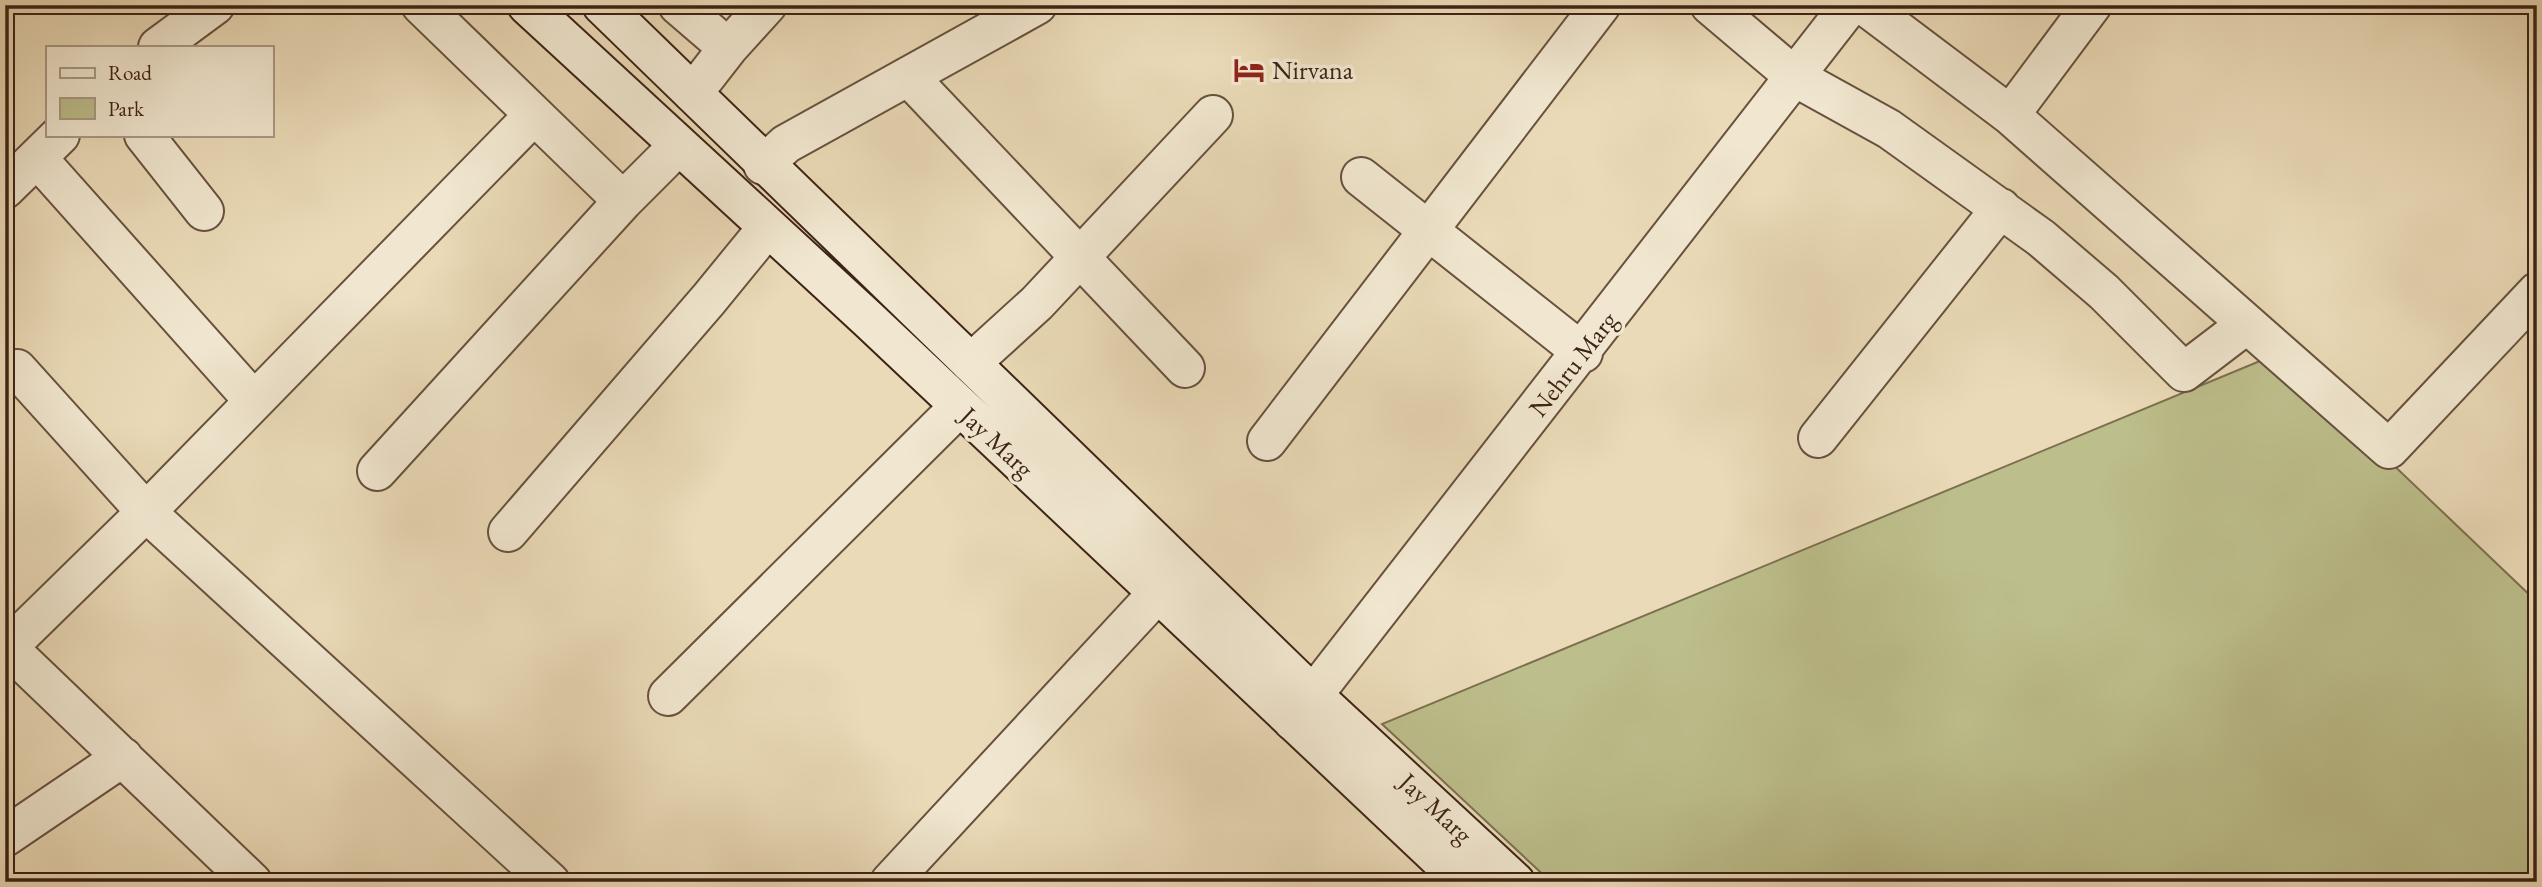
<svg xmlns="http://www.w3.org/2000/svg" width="2542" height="887" font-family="'EB Garamond',serif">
  <rect width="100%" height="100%" fill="#eadab7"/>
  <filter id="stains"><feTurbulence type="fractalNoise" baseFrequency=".00286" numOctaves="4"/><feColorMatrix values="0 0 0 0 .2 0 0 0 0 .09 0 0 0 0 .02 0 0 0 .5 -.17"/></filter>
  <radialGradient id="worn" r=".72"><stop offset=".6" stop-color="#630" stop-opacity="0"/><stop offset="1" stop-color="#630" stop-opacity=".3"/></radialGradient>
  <path fill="#bcbe8b" stroke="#7c7050" stroke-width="2" d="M2277,354L2537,602V882H1551L1382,724Z"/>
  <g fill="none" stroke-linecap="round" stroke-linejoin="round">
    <g stroke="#68513e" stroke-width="42">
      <path id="street" d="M421,5L623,201
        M678,5L728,48
        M1710,5L1795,77L1889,129L2041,238L2104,292L2184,372L2247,324
        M1864,5L2010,115L2389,449L2537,292
        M158,47L215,5
        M909,77L1185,368
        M693,93L728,48L767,5
        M2010,115L2092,5
        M144,135L204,211
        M38,159L254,401
        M763,165L786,144L1037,5
        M1361,177L1583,353
        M5,189L60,135
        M971,363L1037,303L1213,115
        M17,369L146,512L550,882
        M1818,438L2001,208
        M1267,441L1601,5
        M377,471L623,201L677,147
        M508,532L709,299L767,228
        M5,645L252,882
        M8,647L146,512L534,115
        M668,696L959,407
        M1293,721L1850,5
        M5,837L123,757
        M890,882L1180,569"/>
    </g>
    <g stroke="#3d2315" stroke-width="42">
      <path id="secondary" d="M527,5L869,320L1464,882
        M602,5L1313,695L1515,882"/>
    </g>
    <use href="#street" stroke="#f1e7d0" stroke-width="38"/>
    <use href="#secondary" stroke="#f1e7d0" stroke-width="38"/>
  </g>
  <defs>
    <g id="hotel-bare" transform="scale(2.415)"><path d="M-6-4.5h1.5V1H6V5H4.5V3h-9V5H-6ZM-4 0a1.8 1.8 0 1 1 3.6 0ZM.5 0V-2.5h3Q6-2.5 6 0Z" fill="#8f2418" stroke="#f1e7d0" stroke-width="2.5" paint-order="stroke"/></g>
  </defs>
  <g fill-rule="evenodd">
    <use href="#hotel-bare" x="1249" y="70"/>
  </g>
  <g text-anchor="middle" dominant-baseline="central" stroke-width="7" stroke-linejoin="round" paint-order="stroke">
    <g font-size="26" fill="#3d2315" stroke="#f1e7d0" text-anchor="start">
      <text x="1272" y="70">Nirvana</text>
    </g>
    <g font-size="26" fill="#3d2315" stroke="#f1e7d0">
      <text transform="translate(1573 364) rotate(-52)">Nehru Marg</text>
      <text transform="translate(997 442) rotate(43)">Jay Marg</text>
      <text transform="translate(1436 808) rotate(43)">Jay Marg</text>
    </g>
  </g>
  <rect width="2542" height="887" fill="none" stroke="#eadab7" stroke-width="28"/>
  <rect x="7" y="7" width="2528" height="873" fill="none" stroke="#3d2315" stroke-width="3.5"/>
  <rect x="14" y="14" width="2514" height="859" fill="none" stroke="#3d2315" stroke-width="2"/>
  <rect x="46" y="46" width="228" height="91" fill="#f1e7d0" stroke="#a99985" stroke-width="2"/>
  <rect x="60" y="68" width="35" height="10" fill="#f1e7d0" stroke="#a99985" stroke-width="2"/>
  <text x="108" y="80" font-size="21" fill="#3d2315">Road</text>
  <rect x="60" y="98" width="35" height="21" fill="#bcbe8b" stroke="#a99985" stroke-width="2"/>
  <text x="108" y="116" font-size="21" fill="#3d2315">Park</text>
  <rect width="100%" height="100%" filter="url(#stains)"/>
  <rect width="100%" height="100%" fill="url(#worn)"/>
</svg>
